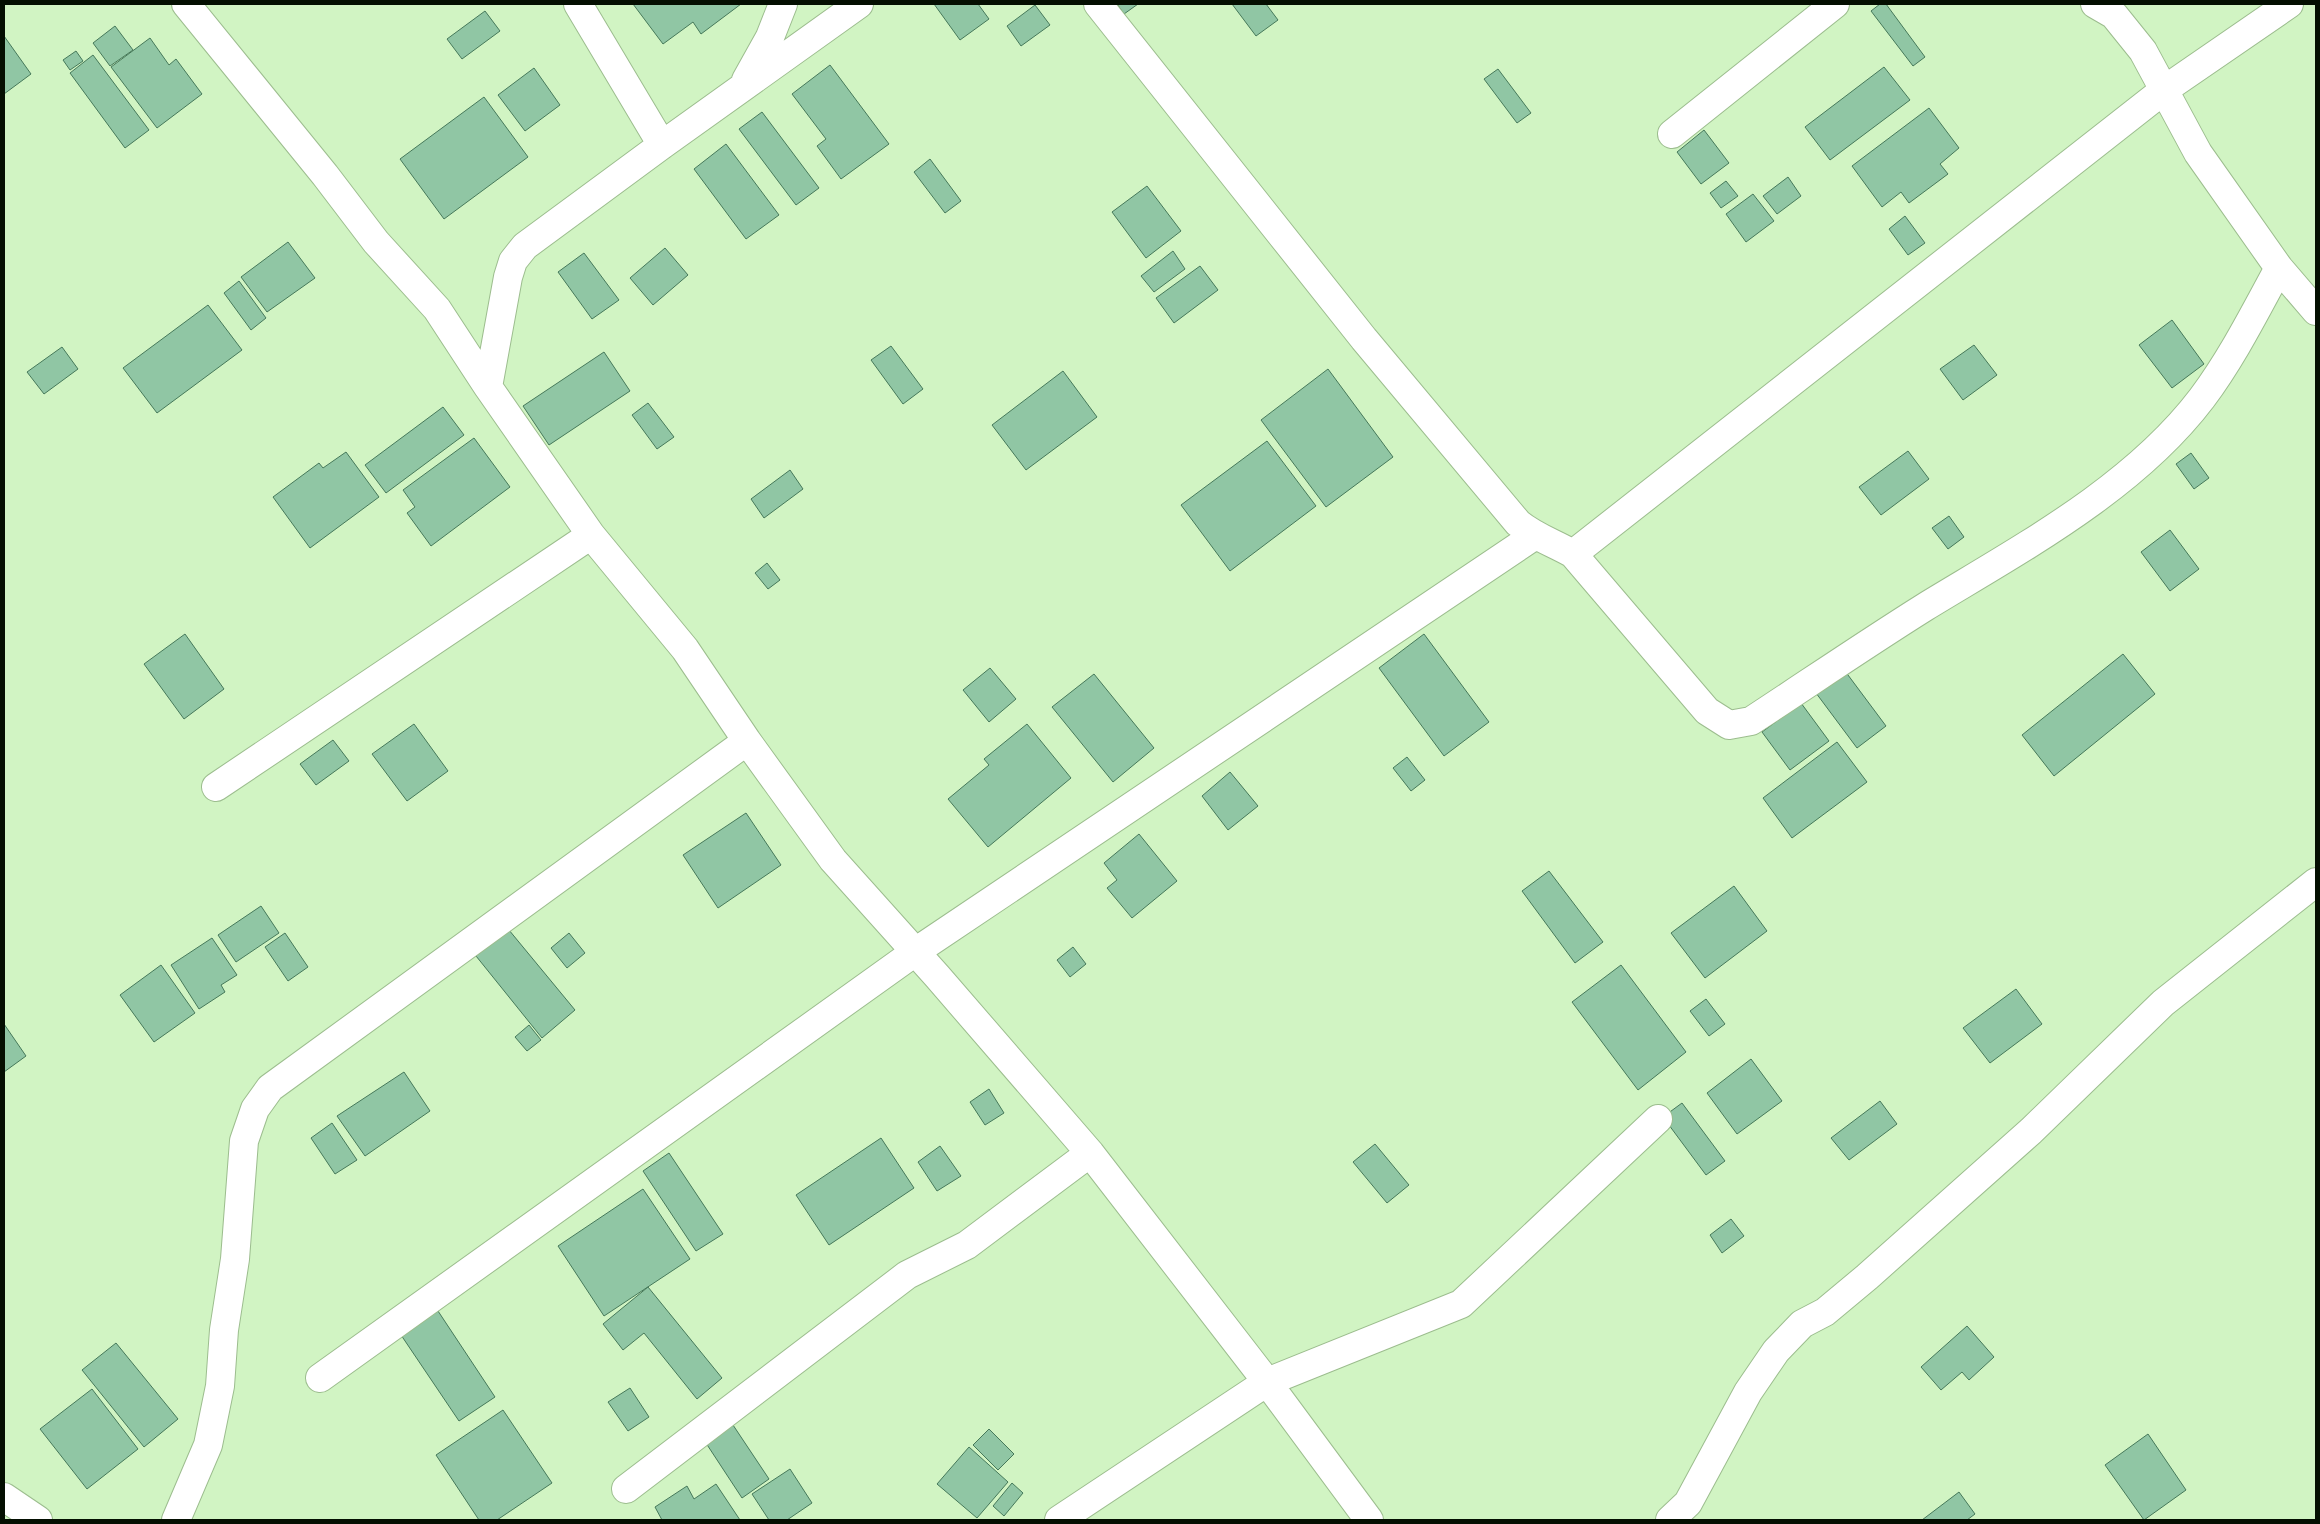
<svg xmlns="http://www.w3.org/2000/svg" width="2320" height="1524" font-family="Rubik,sans-serif">
  <rect width="100%" height="100%" fill="#d1f4c3"/>
  <path fill="#90c6a4" stroke="#46795a" d="M633,4H741L701,34L693,22L663,44Z
    M934,4H978L989,19L960,40Z
    M1117,4H1138L1124,14Z
    M1232,4H1266L1278,20L1256,36Z
    M1880,4H1886L1925,57L1913,66L1871,11Z
    M1035,5L1050,25L1021,46L1007,26Z
    M485,11L500,31L462,59L447,39Z
    M115,26L133,50L110,66L93,43Z
    M4,36L31,74L4,94Z
    M150,38L169,65L176,59L202,94L157,128L111,67Z
    M76,51L83,61L70,70L63,60Z
    M93,55L149,130L125,148L70,73Z
    M830,65L889,144L841,179L817,146L826,139L792,94Z
    M1884,67L1910,100L1830,160L1805,127Z
    M534,68L560,105L525,131L498,95Z
    M1498,69L1531,113L1517,123L1484,79Z
    M484,97L528,157L444,219L400,159Z
    M1929,108L1959,148L1940,164L1948,174L1909,203L1901,192L1882,207L1852,166Z
    M762,112L819,188L796,205L739,129Z
    M1704,130L1729,163L1701,184L1677,152Z
    M726,144L779,215L746,239L694,169Z
    M930,159L961,201L945,213L914,172Z
    M1788,177L1801,196L1777,214L1763,196Z
    M1726,181L1738,196L1721,208L1710,193Z
    M1147,186L1181,231L1146,258L1112,212Z
    M1753,194L1774,221L1746,242L1726,214Z
    M1905,216L1925,243L1908,255L1889,229Z
    M288,242L315,278L267,312L241,277Z
    M665,248L688,275L653,305L630,278Z
    M1173,251L1185,269L1154,292L1141,276Z
    M584,253L619,300L592,319L558,272Z
    M1200,266L1218,290L1174,323L1156,298Z
    M239,281L266,318L251,330L224,293Z
    M208,305L242,350L157,413L123,368Z
    M2172,320L2204,364L2172,388L2139,345Z
    M1974,345L1997,375L1963,400L1940,369Z
    M891,346L923,389L903,404L871,360Z
    M62,347L78,369L44,394L27,372Z
    M604,352L630,391L549,445L523,406Z
    M1328,369L1393,457L1326,507L1261,420Z
    M1063,371L1097,417L1026,470L992,425Z
    M648,403L674,437L657,449L632,415Z
    M443,407L464,435L386,493L365,465Z
    M474,438L510,487L431,546L407,513L415,507L403,490Z
    M1267,441L1316,506L1230,571L1181,505Z
    M1908,451L1929,479L1881,515L1859,487Z
    M346,452L379,497L310,548L273,497L319,463L323,468Z
    M2191,453L2209,478L2194,489L2176,464Z
    M790,470L803,489L764,518L751,499Z
    M1949,516L1964,537L1948,549L1932,528Z
    M2170,530L2199,569L2170,591L2141,552Z
    M767,563L780,580L768,589L755,573Z
    M185,634L224,689L184,719L144,664Z
    M1424,634L1489,722L1444,756L1379,668Z
    M2123,654L2155,694L2054,776L2022,735Z
    M990,668L1016,699L989,722L963,690Z
    M1845,671L1886,726L1857,748L1816,693Z
    M1094,674L1154,748L1113,782L1052,707Z
    M1801,703L1829,741L1790,770L1762,732Z
    M414,724L448,771L407,801L372,754Z
    M1027,724L1071,778L988,847L948,799L989,765L984,759Z
    M333,740L349,761L316,785L300,764Z
    M1837,742L1867,782L1792,838L1763,798Z
    M1407,757L1425,780L1411,791L1393,768Z
    M1230,772L1258,806L1228,830L1202,796Z
    M746,813L781,865L718,908L683,855Z
    M1139,834L1177,881L1132,918L1107,888L1117,880L1104,863Z
    M1549,871L1603,942L1575,963L1522,891Z
    M1734,886L1767,931L1705,978L1671,933Z
    M261,906L279,933L236,962L218,935Z
    M504,924L575,1010L542,1038L472,951Z
    M285,933L308,967L288,981L265,947Z
    M569,933L585,953L567,968L551,948Z
    M212,938L237,975L221,985L225,992L199,1009L171,965Z
    M1073,947L1086,964L1070,977L1057,960Z
    M161,965L195,1013L154,1042L120,995Z
    M1621,965L1686,1052L1638,1090L1572,1002Z
    M2016,989L2042,1024L1990,1063L1963,1028Z
    M1706,999L1725,1024L1709,1036L1690,1011Z
    M4,1024L26,1056L4,1072Z
    M529,1025L541,1040L527,1051L515,1037Z
    M1751,1059L1782,1101L1737,1134L1707,1093Z
    M404,1072L430,1111L365,1156L337,1116Z
    M989,1089L1004,1113L985,1125L970,1102Z
    M1880,1101L1897,1124L1849,1160L1831,1138Z
    M1682,1103L1725,1161L1706,1175L1663,1117Z
    M332,1123L357,1160L335,1174L311,1138Z
    M881,1138L914,1188L829,1245L796,1195Z
    M1375,1144L1409,1185L1387,1203L1353,1162Z
    M940,1146L961,1176L937,1191L918,1162Z
    M669,1153L723,1234L696,1251L643,1171Z
    M643,1189L690,1259L604,1316L558,1246Z
    M1731,1219L1744,1236L1722,1253L1710,1235Z
    M648,1287L722,1378L697,1399L644,1333L623,1350L603,1324Z
    M438,1311L495,1397L459,1421L401,1335Z
    M1967,1326L1994,1357L1969,1380L1962,1372L1941,1390L1921,1367Z
    M116,1343L178,1419L144,1447L82,1370Z
    M630,1388L649,1417L628,1431L608,1402Z
    M92,1389L138,1449L87,1489L40,1429Z
    M503,1410L552,1483L497,1520H479L436,1455Z
    M729,1419L769,1479L742,1498L702,1437Z
    M989,1429L1014,1454L998,1470L973,1445Z
    M2148,1434L2186,1490L2144,1520L2105,1465Z
    M969,1447L1008,1482L977,1518L937,1484Z
    M790,1469L812,1503L787,1520H769L752,1494Z
    M1012,1483L1023,1493L1004,1516L993,1506Z
    M716,1484L740,1520H662L655,1507L687,1486L694,1499Z
    M1959,1492L1975,1514L1967,1520H1922Z"/>
  <g fill="none" stroke-linecap="round" stroke-linejoin="round">
    <g stroke="#9cbd8e" stroke-width="30">
      <path id="minor" d="M186,4L325,175L376,242L437,309L488,387L591,535L685,649L747,741L833,860L937,976L1090,1153L1267,1382L1369,1520
        M578,4L662,145
        M1098,4L1364,339L1518,523C1535,537 1554,543 1573,554L1707,711L1729,725L1751,721C1809,683 1866,644 1925,607C2020,549 2133,489 2202,398C2232,358 2255,312 2279,268
        M2095,4L2114,15L2143,51L2198,153L2279,268L2316,311
        M746,80L770,37L783,4
        M1672,134L1835,4
        M488,387L508,277L513,261L525,246L662,145L859,4
        M1573,554L2164,90L2289,4
        M216,787L591,535
        M320,1378L915,952L1534,536
        M626,1489L907,1275L967,1245L1090,1153
        M4,1497L38,1520
        M176,1520L208,1445L220,1386L224,1330L235,1259L244,1141L255,1109L270,1088L747,741
        M1059,1520L1267,1382L1461,1304L1658,1119
        M1670,1520L1688,1503L1748,1392L1776,1351L1802,1324L1825,1312L1867,1277L2031,1131L2163,1003L2316,882"/>
    </g>
    <use href="#minor" stroke="#fff" stroke-width="28"/>
  </g>
  <rect width="2320" height="1524" fill="none" stroke="#040f01" stroke-width="10"/>
</svg>
